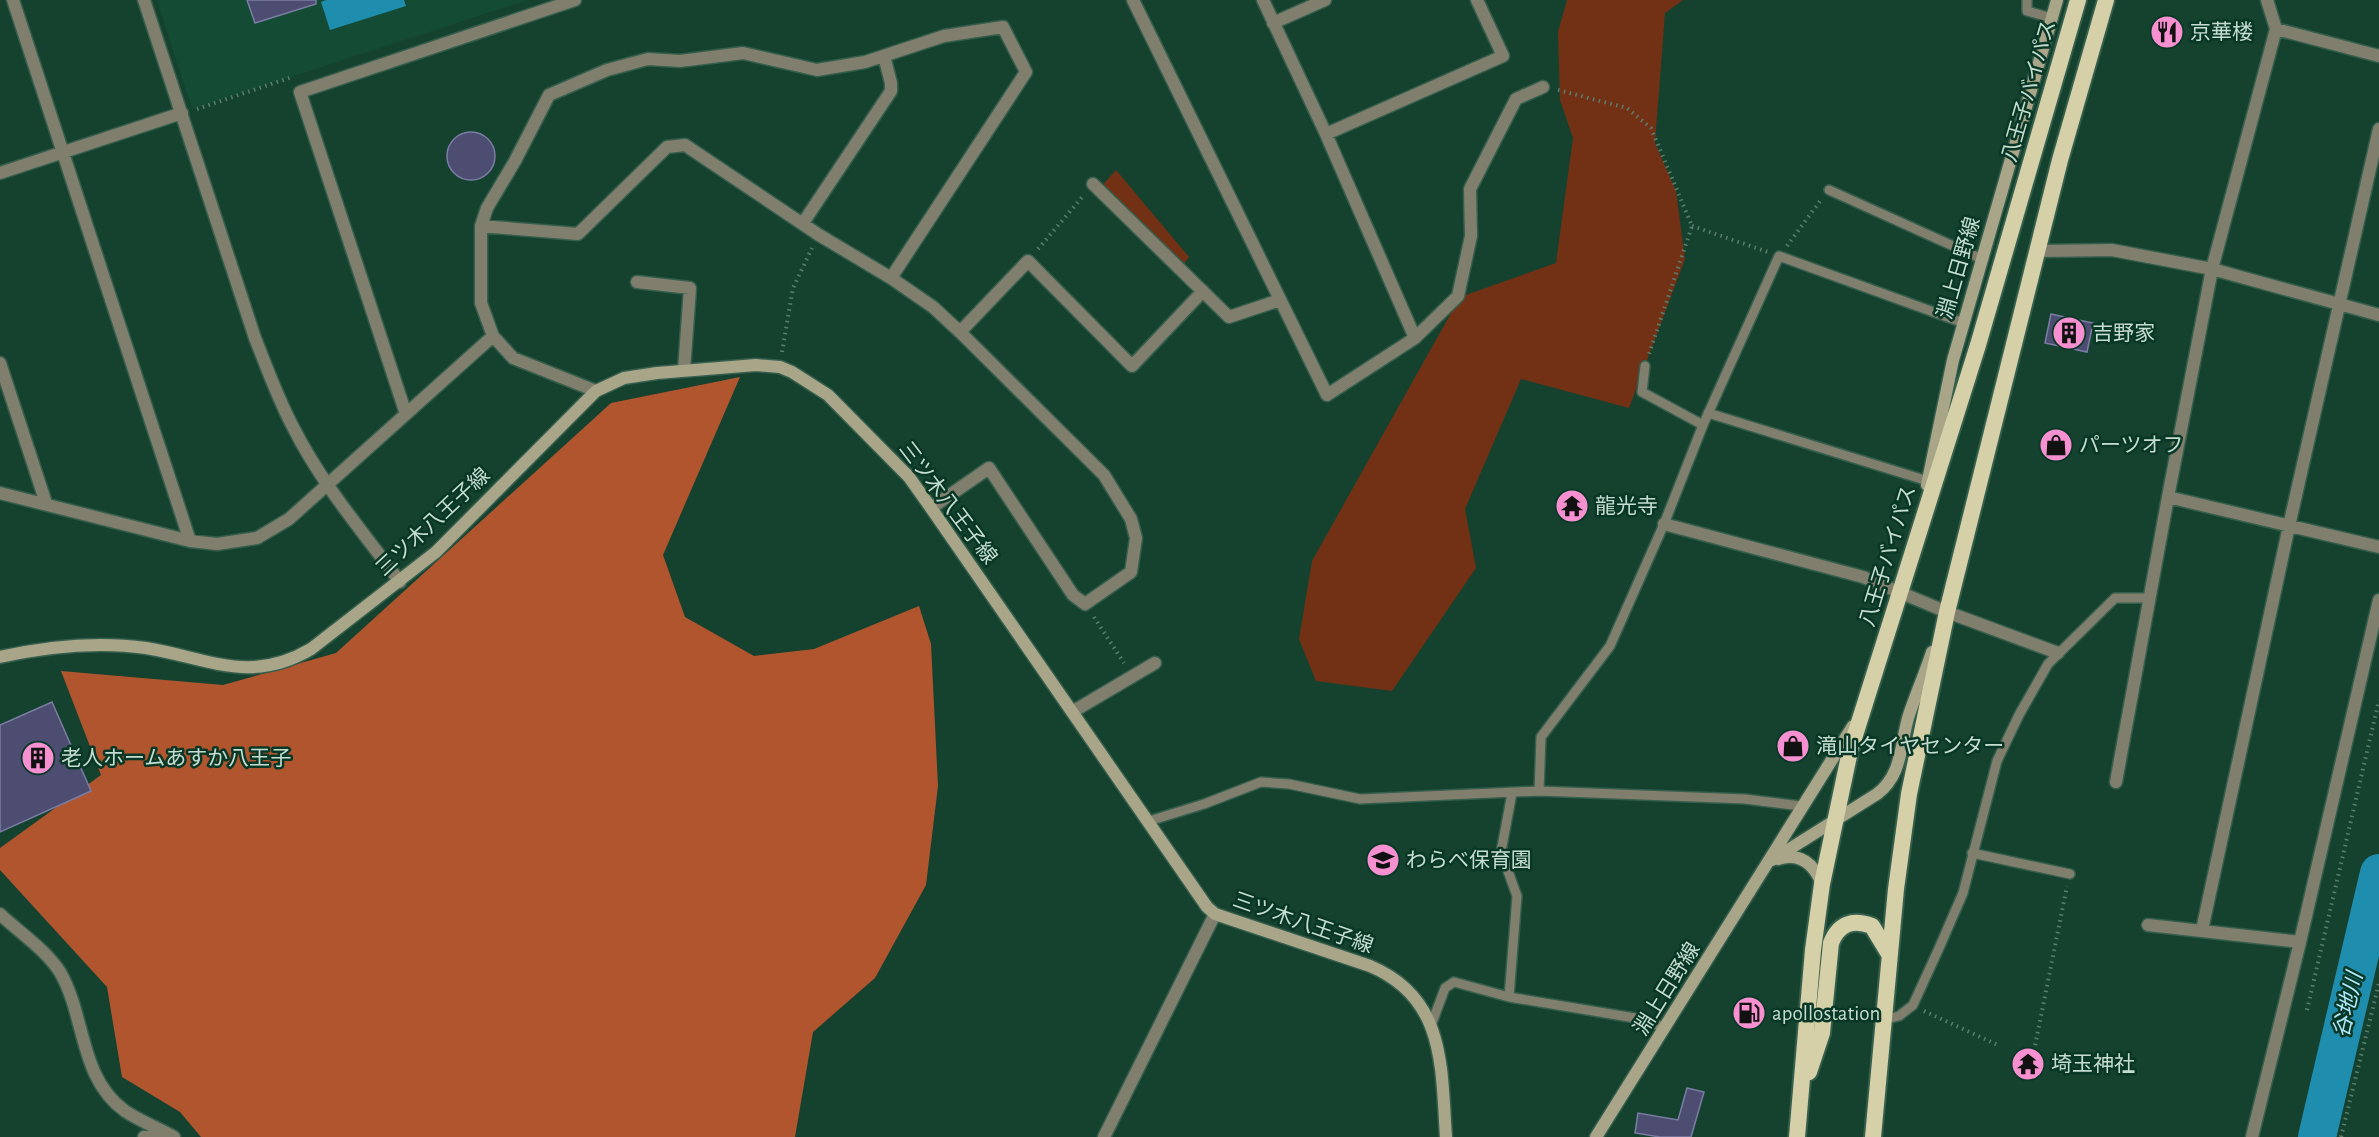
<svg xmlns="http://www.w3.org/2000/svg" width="2379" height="1137" font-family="'Alegreya Sans','Noto Sans JP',sans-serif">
  <rect width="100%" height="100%" fill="#15422f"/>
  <path fill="#134b34" d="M157,0H528L192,109Z"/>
  <path fill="#723114" d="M1567,0H1683L1665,13L1655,143L1676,191L1685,259L1629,408L1521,379L1465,509L1476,568L1392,691L1316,681L1299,639L1312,561L1460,297L1556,263L1573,138L1560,100L1558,32Z
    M1116,170L1189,257L1180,269L1098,190Z"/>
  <path fill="#b0552e" d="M740,377L663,555L685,617L754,656L814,649L919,606L931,644L938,786L926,885L875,978L813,1032L795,1137H201L180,1112L122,1077L107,987L0,870V848L101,775L61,671L223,685L336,653L611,403Z"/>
  <path fill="#1f8dad" d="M326,0H404L406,6L330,30L321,2Z"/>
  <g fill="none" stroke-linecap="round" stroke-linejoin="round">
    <path stroke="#1f8dad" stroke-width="38" d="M2317,1137L2379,873"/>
  </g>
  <path fill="#4c4d71" stroke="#7b7da4" stroke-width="1.5" d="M247,0H316V4L255,23Z
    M447 156a24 24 0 1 1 48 0a24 24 0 1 1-48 0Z
    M2051,314L2093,323L2087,352L2045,343Z
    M52,702L91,791L0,832V725Z
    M2020,1052L2041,1060L2034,1076L2014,1068Z
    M1687,1088L1704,1092L1691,1137H1660L1635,1133L1638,1113L1678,1120Z"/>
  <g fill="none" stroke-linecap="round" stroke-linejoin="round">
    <g stroke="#355e4c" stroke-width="12">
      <path id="service" d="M2027,0V11L2052,18
        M1829,190L1982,259
        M1708,413L1928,481
        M1703,425L1779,256L1964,323
        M1539,791L1541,737L1610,646L1664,524L1703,425L1642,392L1645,366
        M1149,821L1204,804L1261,782L1289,784L1360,799L1539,791L1745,799L1801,806
        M1972,853L2070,874
        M1509,997L1517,896L1501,852L1512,793
        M1883,1020L1899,1016L1913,1005L1940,946L1963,893L1997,761L2019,715L2048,664L2115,598H2148
        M1432,1023L1445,988L1454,982L1509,997L1641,1019L1665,1028"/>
    </g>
    <g stroke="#355e4c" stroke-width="15">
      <path id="minor" d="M13,0L190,541
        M1133,0L1327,395L1415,338L1458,296L1471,236L1470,189L1516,99L1543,87
        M1263,0L1326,134
        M2267,0L2276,29L2212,269L2168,497L2379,547
        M1273,23L1325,0
        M2276,29L2379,56
        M0,173L182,113
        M1093,184L1229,317L1280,300
        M803,223L891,91V83L884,56
        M481,226L578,234L667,147L685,145L819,235L891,278L933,307L960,332L1104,475L1131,519L1136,538L1131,572L1085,604L1073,595L989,468L931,508
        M2038,251L2112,250L2212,269L2379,315
        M637,282L690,288L684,370
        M960,332L1028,261L1132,366L1203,291
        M1415,338L1326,134L1503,56L1477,0
        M0,363L46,503
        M596,391L513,358L493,336L481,303V226L487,208L515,161L549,95L607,70L648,59L680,61L743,53L817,70L865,62L944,36L1003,27L1026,72L891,278
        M406,414L300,92L575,0
        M0,493L190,541L217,544L257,538L289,519L493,336
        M1664,524L1863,577L1947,612L2058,653
        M1072,712L1155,663
        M2116,782L2168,497
        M0,914C19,932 46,950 60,972C86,1017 79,1078 125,1111C140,1121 158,1128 174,1137
        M2148,925L2300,942
        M2202,930L2289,526L2379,129
        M144,1137L166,1133
        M1104,1137L1215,914
        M2252,1137L2300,942L2379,600"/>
    </g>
    <g stroke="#355e4c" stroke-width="15">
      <path id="tertiary" d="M144,0L255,338C267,368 278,399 293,427C321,483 363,532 400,582"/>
    </g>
    <g stroke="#355e4c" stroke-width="15">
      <path id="secondary" d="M1927,485L1953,360L2057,0
        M0,657C49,646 96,641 146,648C208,658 250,685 311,649L436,552L596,391L624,378L657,373L756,365L780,367L792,372L828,395L909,477L931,508L1207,907L1215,914L1370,966C1446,998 1441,1067 1446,1137
        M1778,859C1800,852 1814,864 1822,884
        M1772,860L1877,794C1902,775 1900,747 1908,718C1915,696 1925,674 1932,652
        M1596,1137L1853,726"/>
    </g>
    <g stroke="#355e4c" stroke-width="20">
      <path id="trunk" d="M1809,1072L1822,1033L1831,943C1839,923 1853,919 1872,926L1889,954
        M1797,1137L1813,950L1822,884L1850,751L1978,345L2078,0
        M1873,1137L1896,889L1909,794L1947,612L2060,160L2106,0"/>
    </g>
    <path stroke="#597e6d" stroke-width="4" stroke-dasharray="1.5 4.5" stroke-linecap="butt" d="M1558,90L1627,108L1651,128L1692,226L1649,354
      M197,109L292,77
      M1692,226L1768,252
      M1787,246L1820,201
      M1038,249L1084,195
      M782,352L793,288L812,248
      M1094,617L1124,663
      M2307,1010L2379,700
      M1924,1011L2000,1046
      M2034,1051L2067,886
      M2341,1137L2379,983"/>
    <use href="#service" stroke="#807e6c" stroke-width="9"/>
    <use href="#minor" stroke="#807e6c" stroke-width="12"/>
    <use href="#tertiary" stroke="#807e6c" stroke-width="12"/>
    <use href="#secondary" stroke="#a8a588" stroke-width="12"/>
    <use href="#trunk" stroke="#d5d0a8" stroke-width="16"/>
  </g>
  <defs>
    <g id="restaurant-disc" transform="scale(1.725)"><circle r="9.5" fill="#f690d0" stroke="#083725"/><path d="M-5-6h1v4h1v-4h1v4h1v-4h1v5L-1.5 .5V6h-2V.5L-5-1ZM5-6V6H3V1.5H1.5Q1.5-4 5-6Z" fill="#111"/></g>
    <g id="building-disc" transform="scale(1.725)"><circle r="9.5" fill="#f690d0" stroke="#083725"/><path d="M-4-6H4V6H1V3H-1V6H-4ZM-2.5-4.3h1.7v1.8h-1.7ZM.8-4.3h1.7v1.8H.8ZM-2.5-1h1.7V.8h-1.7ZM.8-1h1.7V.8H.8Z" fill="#111"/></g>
    <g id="shop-disc" transform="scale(1.725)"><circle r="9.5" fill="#f690d0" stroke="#083725"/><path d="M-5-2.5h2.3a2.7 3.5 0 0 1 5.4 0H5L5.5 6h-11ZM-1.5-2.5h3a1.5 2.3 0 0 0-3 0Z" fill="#111"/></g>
    <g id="temple-disc" transform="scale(1.725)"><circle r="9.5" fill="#f690d0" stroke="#083725"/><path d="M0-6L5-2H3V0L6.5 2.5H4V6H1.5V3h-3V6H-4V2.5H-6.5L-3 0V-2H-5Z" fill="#111"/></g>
    <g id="school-disc" transform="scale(1.725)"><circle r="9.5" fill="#f690d0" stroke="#083725"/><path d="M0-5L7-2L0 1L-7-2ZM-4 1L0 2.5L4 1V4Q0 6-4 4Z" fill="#111"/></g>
    <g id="fuel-disc" transform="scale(1.725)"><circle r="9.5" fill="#f690d0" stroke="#083725"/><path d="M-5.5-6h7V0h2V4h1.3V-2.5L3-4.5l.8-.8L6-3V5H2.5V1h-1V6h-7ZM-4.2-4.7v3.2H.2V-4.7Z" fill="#111"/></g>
  </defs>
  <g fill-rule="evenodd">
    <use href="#restaurant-disc" x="2167" y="32"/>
    <use href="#building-disc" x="2069" y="333"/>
    <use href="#shop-disc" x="2056" y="445"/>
    <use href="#temple-disc" x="1572" y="506"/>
    <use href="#shop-disc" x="1793" y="746"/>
    <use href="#building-disc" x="38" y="758"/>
    <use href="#school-disc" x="1383" y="860"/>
    <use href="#fuel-disc" x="1749" y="1013"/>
    <use href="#temple-disc" x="2028" y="1064"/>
  </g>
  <g text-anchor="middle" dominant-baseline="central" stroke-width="5" stroke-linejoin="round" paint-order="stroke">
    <g font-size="21" fill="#c5dcd0" stroke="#083725" text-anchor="start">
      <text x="2190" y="32">京華楼</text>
      <text x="2092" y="333">吉野家</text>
      <text x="2079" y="445">パーツオフ</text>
      <text x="1595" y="506">龍光寺</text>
      <text x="1816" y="746">滝山タイヤセンター</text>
      <text x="61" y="758">老人ホームあすか八王子</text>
      <text x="1406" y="860">わらべ保育園</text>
      <text x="1772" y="1013">apollostation</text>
      <text x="2051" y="1064">埼玉神社</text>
    </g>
    <g font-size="21" fill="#c5dcd0" stroke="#083725">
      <text transform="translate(2029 91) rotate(-74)">八王子バイパス</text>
      <text transform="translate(1959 268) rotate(-74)">淵上日野線</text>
      <text transform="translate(948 503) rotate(53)">三ツ木八王子線</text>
      <text transform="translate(433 522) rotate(-43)">三ツ木八王子線</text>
      <text transform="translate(1888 556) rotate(-73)">八王子バイパス</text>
      <text transform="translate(1303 923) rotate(19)">三ツ木八王子線</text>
      <text transform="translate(1667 989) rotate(-58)">淵上日野線</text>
    </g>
    <g font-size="22" font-style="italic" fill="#b0e9fd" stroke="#083725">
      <text transform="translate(2348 1005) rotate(-77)">谷地川</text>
    </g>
  </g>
</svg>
